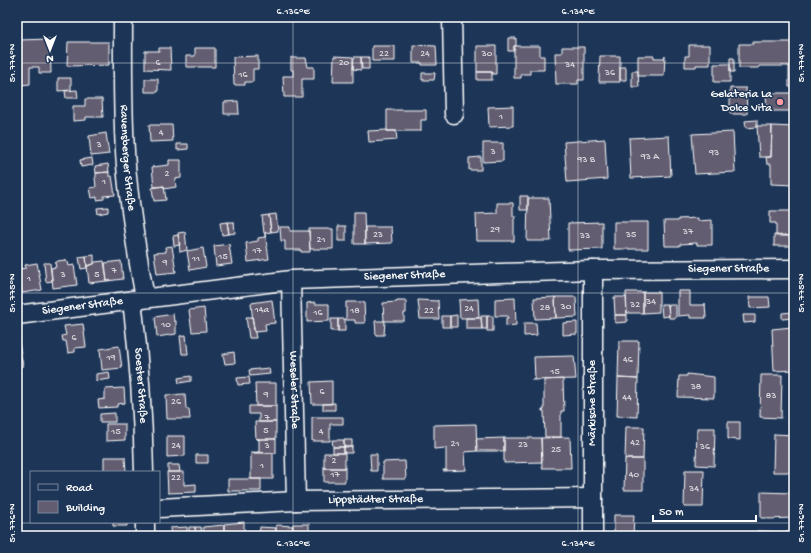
<svg xmlns="http://www.w3.org/2000/svg" width="811" height="553" font-family="'Gochi Hand',sans-serif">
  <rect width="100%" height="100%" fill="#1d3557"/>
  <filter id="ink" filterUnits="userSpaceOnUse"><feTurbulence type="fractalNoise" baseFrequency=".025" numOctaves="2"/><feDisplacementMap in="SourceGraphic" scale="8" xChannelSelector="R" yChannelSelector="G"/><feConvolveMatrix kernelMatrix="1 2 1 2 8 2 1 2 1" color-interpolation-filters="sRGB"/></filter>
  <g filter="url(#ink)">
    <path fill="#625d71" stroke="#fff" d="M508,38H516V46H514V51H508Z
      M50,39L51,73H39V67H30V84L20,85L19,75L17,76V57H20L19,40Z
      M68,42H109V65L67,66Z
      M753,42H794V66H759V68H739V44H753Z
      M413,45L436,46L437,65H422V63H413Z
      M689,45H710V65H696V67H685V56H689Z
      M372,46H395V61H372Z
      M477,46H496V74H492V72H477Z
      M514,46H540V56H544V70H530V74H521V78H514Z
      M562,47H584V80H578V84H556L555,53H562Z
      M159,48H170L171,70L145,69V51H159Z
      M195,48H215V67H186V56H195Z
      M258,56V69H253V82H245V85H234L233,57Z
      M334,56L353,57V82H333Z
      M600,56H620V82H599Z
      M638,56H654V58H664L665,56L664,76H638Z
      M291,57L293,58H306L308,67H314V79H302V97H284L283,76H293V70H291Z
      M354,57H361V70L353,69Z
      M361,57H369V69H362Z
      M730,58H734V72H730Z
      M714,64H730V82H714Z
      M789,66H794V87H789Z
      M620,67H626V80H620Z
      M632,71H638L639,87H632Z
      M477,72H492V80H477Z
      M422,73H435L434,80H422Z
      M58,78H71V90L58,91Z
      M145,79H158V92H145Z
      M730,88H746L747,114H730Z
      M77,90L78,98H66L65,91Z
      M766,93H794V111H767Z
      M85,99H102L103,117H86V120L73,121V106H85Z
      M238,101L239,114H224V102Z
      M513,106V126L489,127L488,107Z
      M387,110H426V120H421V131H387Z
      M757,120V127L746,128L745,121Z
      M149,125H172L173,141L150,142Z
      M757,126H772L771,157H759Z
      M772,126L794,127V185L771,184V164H767L766,157H771Z
      M387,130V131H396L397,140L369,142L368,131Z
      M733,132L735,172L695,174L692,134Z
      M106,133L109,154L91,156L89,136Z
      M669,136L671,176L631,178L629,138Z
      M605,139L607,179L567,182L564,142Z
      M483,143H503V161L483,162Z
      M177,144H188V149L177,150Z
      M481,157V170H469V158Z
      M92,158L93,165L81,167L80,160Z
      M169,160H181V178L175,179L176,187L164,189V186L154,187L152,167L169,165Z
      M108,164L109,172L96,173L95,166Z
      M109,172V176H112L115,195L104,196V199L97,200V197L92,198L90,188L96,187L95,178L96,177V173Z
      M164,186L166,200L154,201L152,188Z
      M520,196H528V210H520Z
      M528,198H549L551,241H527Z
      M497,203H513V216H515V218L514,219V241H477L476,214L497,213Z
      M108,207V212L98,214L97,208Z
      M770,211H794V236H776V223H770Z
      M354,212H364L365,244H354Z
      M276,214L278,231L271,232L269,215Z
      M269,215L271,232L264,233L262,216Z
      M698,218V221L712,220V245H697V243L680,244V246H665L664,221H678V219Z
      M227,222L229,234L222,235L220,223Z
      M227,222H234L235,233L229,234Z
      M602,222V249L568,250V223Z
      M614,222H648V249H614Z
      M338,226H346V241H338Z
      M280,227H290V231H309L310,252H301V250H285V241H281Z
      M365,227H391L392,243L365,244Z
      M309,229H333V249H310Z
      M185,232L187,250L180,252L178,233Z
      M265,233L269,259L248,262L246,243L258,241V238L265,237Z
      M178,235L180,245L174,246L173,236Z
      M774,235L794,236V246H774Z
      M229,244L232,264L216,266L214,246Z
      M172,246L176,272L157,274L154,253L166,252L165,247Z
      M203,248L206,267L190,270L187,251Z
      M94,255V264L87,266L86,256Z
      M86,256L87,268L81,269L79,257Z
      M65,260L68,262L69,266L74,265L77,285L53,288L51,268L56,267L55,263L58,261Z
      M104,261L107,281L89,283L87,266L94,264L95,262Z
      M121,261L123,279L107,281L105,263Z
      M37,263L42,290L22,293L21,284H18L17,275H20L19,269L26,268L25,265Z
      M44,263H50L52,281L46,282Z
      M678,291H690V305H705V303L706,318H690V315L678,316Z
      M626,292H643V313H627Z
      M643,292H659V312L643,313Z
      M555,297H576L577,317L556,318Z
      M555,297L556,318L535,319L534,298Z
      M614,297H626L627,315H615Z
      M749,297H769L770,307L750,308Z
      M515,298L516,325L506,326V318H508V316H495V299Z
      M478,299L479,318H460L459,300Z
      M272,300L275,323L265,324L266,331L254,332L251,303Z
      M418,300L437,301L438,300L439,319H420Z
      M397,301H406V313H404V321H384L383,303L397,302Z
      M315,302V304H329V321L307,322V303Z
      M346,302H364L365,323H355V320H346Z
      M661,304H668L669,316L662,317Z
      M668,304L669,305H676V318H669Z
      M204,308L206,331L192,332L189,310Z
      M794,312V318L782,319V313Z
      M173,314L174,321H176V334L157,337L155,317Z
      M457,315V327H450V316Z
      M615,315H627V322L615,323Z
      M743,315H755V322L744,323Z
      M442,316H450V327H442Z
      M481,316H487V329H482Z
      M487,316H493V331H487Z
      M246,317H252L256,338H249Z
      M466,318H481L482,329H466Z
      M331,319H338V331H331Z
      M338,319H345V331H338Z
      M375,321H385L384,335H376Z
      M577,322V334L563,335V323Z
      M524,323H536L537,335L524,336Z
      M83,324L86,347L75,348V352L68,353L66,341H63L62,336L66,335L64,326Z
      M792,327L794,370L774,371L772,329Z
      M186,335L188,354H182L180,336Z
      M17,336H18L23,366L17,367Z
      M619,341H639L638,379L618,378Z
      M119,346L122,368L102,370L100,349Z
      M234,352L235,363L225,364L223,354Z
      M574,356L576,379L532,380V379H535L534,357Z
      M269,368L270,374L250,376L249,370Z
      M109,372L110,379L96,381V374Z
      M687,374L714,377V398L678,397L679,376H687Z
      M761,375H782L781,418L760,417Z
      M191,376V381L179,383L178,378Z
      M249,377L250,384L238,385L237,378Z
      M618,378L638,379L637,417L617,416Z
      M563,379L564,411H561V437H545L544,411H542V410H544V380Z
      M332,381V404H312L311,382Z
      M255,383H276V406H256Z
      M124,388L125,403L117,404V407L99,408L98,400L105,399V389Z
      M185,394L186,409H189L190,419H167L166,395Z
      M335,403V410H323V404Z
      M249,406H276V422H259V414H249Z
      M115,413V422H100V414Z
      M312,417H343V424H330V441H312Z
      M255,422H276V439H256Z
      M728,422H740V440L728,439Z
      M106,424H125V440L106,441Z
      M476,424L477,451L465,452L466,470L443,471V470H446V448L434,449V425Z
      M626,427H644L643,459H625Z
      M697,428H715L714,466L696,465Z
      M774,434L794,435L793,472H773Z
      M167,436H185V456L167,457Z
      M570,437L571,468H542L541,438Z
      M504,438V451H477L476,439Z
      M504,438H541L542,462L504,463Z
      M256,439H276V453H251L259,452V439Z
      M332,440H344V447H333Z
      M344,440H352V447H344Z
      M333,447H344V453H333Z
      M344,447H352V453H344Z
      M251,452L273,453V479H251Z
      M324,453H345V468H324Z
      M370,454H377V471H371Z
      M196,455H208V463H196Z
      M104,457H125L126,472H104Z
      M625,459H643V490H624Z
      M405,461L406,479H383V462Z
      M168,465H179L180,472H168Z
      M324,468H345V482H324Z
      M685,470H704L703,507H684Z
      M167,472H184V485L196,484V492L168,493Z
      M228,479H261V491H228Z
      M761,492L794,493L793,518L768,519V518H761Z
      M614,515H634L633,536H614Z
      M113,522H127V526H113Z
      M244,522V536H224V524Z
      M293,524H309V536H292Z
      M224,525V536H204L203,527Z
      M276,525L293,526L292,536H276Z
      M187,527V536H171L170,528Z
      M189,527H195L196,536H189Z
      M195,527H201L202,536H196Z
      M260,527L276,528V536H259Z
      M757,531L789,532V536H757Z"/>
    <g fill="none" stroke-linecap="round" stroke-linejoin="round">
      <g stroke="#fff" stroke-width="21">
        <g id="minor">
          <path id="s1" d="M123,17C123,67 122,117 126,166C130,210 137,255 145,298"/>
          <path d="M452,17L454,114"/>
          <path id="s2" d="M291,280L296,501"/>
          <path id="s3" d="M132,300C139,357 143,414 144,472"/>
          <path id="s4" d="M17,315L291,280L593,270L794,269"/>
          <path id="s5" d="M159,508L296,501L593,498"/>
          <path d="M145,522V536"/>
          <path d="M593,536V270"/>
        </g>
      </g>
      <use href="#minor" stroke="#1d3557" stroke-width="18"/>
    </g>
  </g>
  <path fill="none" stroke="#fff" stroke-width="1" stroke-opacity="0.45" d="M293,17V536M578,17V536M17,63H794M17,293H794M17,523H794"/>
  <circle fill="#ff9aa2" stroke="#1d3557" stroke-width="1.5" cx="780" cy="102" r="4"/>
  <g text-anchor="middle" dominant-baseline="central" stroke-width="3" stroke-linejoin="round" paint-order="stroke">
    <g font-size="10" fill="#d8d6dc">
      <text x="384" y="54">22</text>
      <text x="425" y="54">24</text>
      <text x="487" y="54">30</text>
      <text x="158" y="63">6</text>
      <text x="344" y="63">20</text>
      <text x="570" y="65">34</text>
      <text x="610" y="73">36</text>
      <text x="243" y="75">16</text>
      <text x="501" y="117">1</text>
      <text x="161" y="133">4</text>
      <text x="99" y="145">3</text>
      <text x="493" y="152">3</text>
      <text x="714" y="153">93</text>
      <text x="650" y="157">93 A</text>
      <text x="586" y="160">93 B</text>
      <text x="167" y="174">2</text>
      <text x="104" y="182">1</text>
      <text x="495" y="230">29</text>
      <text x="688" y="232">37</text>
      <text x="378" y="235">23</text>
      <text x="631" y="235">35</text>
      <text x="585" y="236">33</text>
      <text x="321" y="240">21</text>
      <text x="257" y="251">17</text>
      <text x="223" y="257">15</text>
      <text x="196" y="259">11</text>
      <text x="165" y="263">9</text>
      <text x="114" y="271">7</text>
      <text x="63" y="275">3</text>
      <text x="97" y="275">5</text>
      <text x="29" y="279">1</text>
      <text x="651" y="302">34</text>
      <text x="635" y="305">32</text>
      <text x="566" y="307">30</text>
      <text x="545" y="308">28</text>
      <text x="469" y="309">24</text>
      <text x="262" y="310">14a</text>
      <text x="355" y="311">18</text>
      <text x="429" y="311">22</text>
      <text x="318" y="313">16</text>
      <text x="166" y="325">10</text>
      <text x="74" y="338">6</text>
      <text x="111" y="358">19</text>
      <text x="628" y="360">46</text>
      <text x="555" y="372">15</text>
      <text x="696" y="387">38</text>
      <text x="322" y="392">6</text>
      <text x="266" y="395">9</text>
      <text x="771" y="396">83</text>
      <text x="627" y="398">44</text>
      <text x="176" y="402">26</text>
      <text x="267" y="418">7</text>
      <text x="266" y="431">5</text>
      <text x="116" y="432">15</text>
      <text x="321" y="432">4</text>
      <text x="635" y="443">42</text>
      <text x="455" y="444">21</text>
      <text x="523" y="445">23</text>
      <text x="176" y="446">24</text>
      <text x="267" y="446">3</text>
      <text x="705" y="447">36</text>
      <text x="556" y="450">25</text>
      <text x="334" y="461">2</text>
      <text x="262" y="466">1</text>
      <text x="335" y="475">17</text>
      <text x="634" y="475">40</text>
      <text x="176" y="478">22</text>
      <text x="694" y="489">34</text>
    </g>
    <g font-size="12" fill="#fff" stroke="#1d3557" text-anchor="end">
      <text x="772" y="95">Gelateria La<tspan x="772" dy="14">Dolce Vita</tspan></text>
    </g>
    <g font-size="12" fill="#fff" stroke="#1d3557">
      <text stroke="none"><textPath href="#s1" startOffset="141">Ravensberger Straße</textPath></text>
      <text stroke="none"><textPath href="#s4" startOffset="714">Siegener Straße</textPath></text>
      <text stroke="none"><textPath href="#s4" startOffset="390">Siegener Straße</textPath></text>
      <text stroke="none"><textPath href="#s4" startOffset="66">Siegener Straße</textPath></text>
      <text stroke="none"><textPath href="#s3" startOffset="86">Soester Straße</textPath></text>
      <text stroke="none"><textPath href="#s2" startOffset="110">Weseler Straße</textPath></text>
      <text transform="translate(593 403) rotate(-90)">Märkische Straße</text>
      <text stroke="none"><textPath href="#s5" startOffset="217">Lippstädter Straße</textPath></text>
    </g>
  </g>
  <rect width="811" height="553" fill="none" stroke="#1d3557" stroke-width="44"/>
  <rect x="30" y="471" width="130" height="52" fill="#1d3557" stroke="#77869a"/>
  <rect x="38" y="484" width="20" height="6" fill="#1d3557" stroke="#77869a"/>
  <text x="66" y="491" font-size="12" fill="#ffffff">Road</text>
  <rect x="38" y="501" width="20" height="12" fill="#625d71" stroke="#77869a"/>
  <text x="66" y="511" font-size="12" fill="#ffffff">Building</text>
  <g transform="translate(50 50) rotate(180)" stroke="#1d3557" stroke-width="3" paint-order="stroke">
  <path d="M0-3L7 15L0 10L-7 15Z" fill="#ffffff"/>
  <text y="-6" font-size="11" font-weight="bold" text-anchor="middle" fill="#ffffff">N</text>
  </g>
  <path d="M653 515v6h103v-6" fill="none" stroke="#ffffff" stroke-width="2"/>
  <text x="659" y="515" font-size="12" fill="#ffffff" stroke="#1d3557" stroke-width="3" paint-order="stroke">50 m</text>
  <rect x="22" y="22" width="767" height="509" fill="none" stroke="#fff" stroke-width="1.5"/>
  <g font-size="10" text-anchor="middle" fill="#fff">
    <text x="293" y="14">6.136°E</text>
    <text x="578" y="14">6.134°E</text>
    <text transform="translate(800 63) rotate(-90)" y="4">51.774°N</text>
    <text transform="translate(11 63) rotate(-90)" y="4">51.774°N</text>
    <text transform="translate(800 293) rotate(-90)" y="4">51.775°N</text>
    <text transform="translate(11 293) rotate(-90)" y="4">51.775°N</text>
    <text transform="translate(11 523) rotate(-90)" y="4">51.776°N</text>
    <text transform="translate(800 523) rotate(-90)" y="4">51.776°N</text>
    <text x="293" y="546">6.136°E</text>
    <text x="578" y="546">6.134°E</text>
  </g>
</svg>
